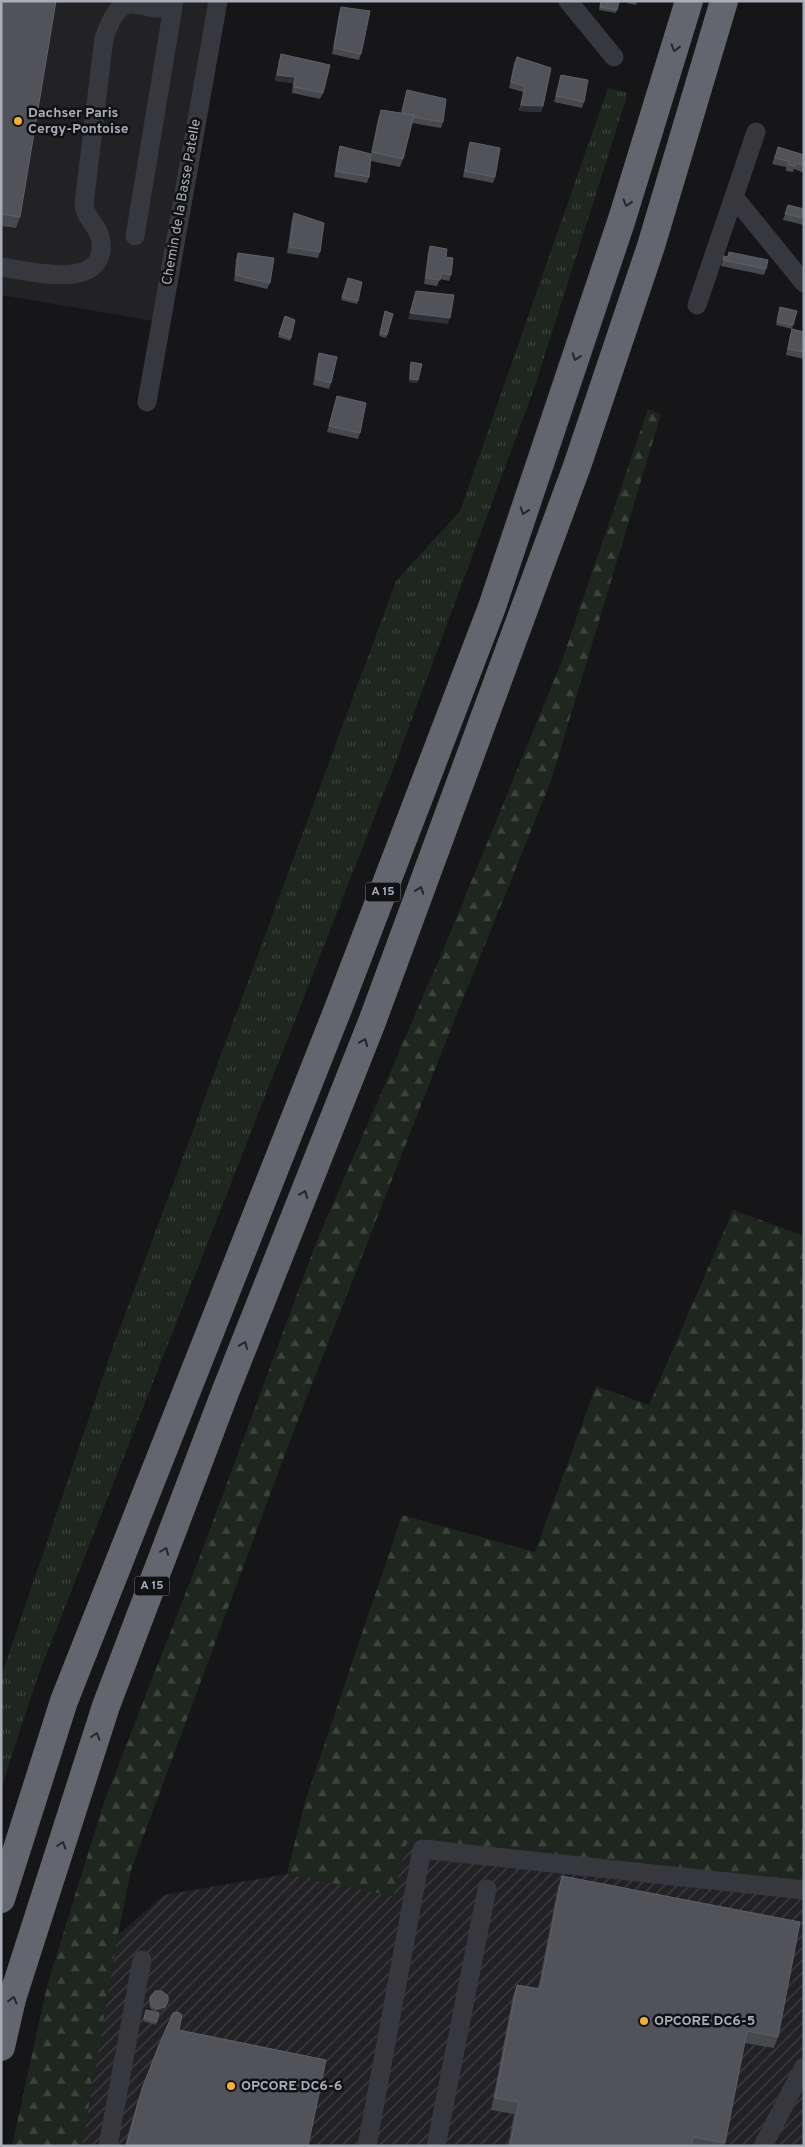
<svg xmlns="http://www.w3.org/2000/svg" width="805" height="2147" font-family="Overpass,sans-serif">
  <defs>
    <pattern id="industrial-furrows" width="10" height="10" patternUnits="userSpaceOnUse" patternTransform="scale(1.25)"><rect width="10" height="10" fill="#222225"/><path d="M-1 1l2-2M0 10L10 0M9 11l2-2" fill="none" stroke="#3f3f43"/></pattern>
    <pattern id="grass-tufts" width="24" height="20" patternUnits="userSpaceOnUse" patternTransform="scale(1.25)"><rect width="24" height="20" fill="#1e261f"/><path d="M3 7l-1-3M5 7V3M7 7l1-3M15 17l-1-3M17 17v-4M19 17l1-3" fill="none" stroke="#3c433d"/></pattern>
    <pattern id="forest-firs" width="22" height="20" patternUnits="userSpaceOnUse" patternTransform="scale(1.25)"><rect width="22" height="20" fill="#1e261f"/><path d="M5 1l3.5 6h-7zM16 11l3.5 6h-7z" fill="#3c433d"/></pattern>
  </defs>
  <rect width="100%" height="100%" fill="#161618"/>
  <path fill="#222225" d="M1,1H224L166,323L1,295Z"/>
  <path fill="url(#industrial-furrows)" d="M407,1842L804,1881V2146H82L118,1935L164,1895L287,1874L393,1896Z"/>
  <path fill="url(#grass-tufts)" d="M608,88L628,93L534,389L396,762L38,1676L1,1788V1677L114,1344L396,581L460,511Z"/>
  <path fill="url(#forest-firs)" d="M648,409L661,414L551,781L448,1036L291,1438L131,1870L118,1935L82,2146H12L47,1986L104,1802L202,1551L316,1243L444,948L561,663Z
    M733,1210L804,1236V1881L407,1842L393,1896L287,1874L304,1805L402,1515L535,1552L596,1386L649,1405Z"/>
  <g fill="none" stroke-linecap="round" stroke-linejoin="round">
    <path stroke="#37383d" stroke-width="19" d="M568,1L614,57
      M734,197L804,283
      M135,236L174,1
      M1,267C29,271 106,292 101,242C100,227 85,219 84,204L104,38C109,25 116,2 134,4C143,5 152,9 162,8L172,1
      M697,305L756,132
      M147,402L218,1
      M108,2146L142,1960
      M367,2146L422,1849L804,1890
      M436,2146L487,1889
      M763,2146L804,2067"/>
    <path stroke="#63666e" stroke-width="28" d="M1,1899L64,1701L338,1009L492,607L622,219L689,1
      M1,2047L12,1999L106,1706L226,1390L372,1022L577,466L651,246L724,1"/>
  </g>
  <path fill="#47494d" d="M1,1L20,217L16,228L1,226Z
    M601,1H615L617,10L616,13L599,10Z
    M628,1H637L636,5L627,3Z
    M341,7L361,54L359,60L332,54L339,13Z
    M281,54L323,93L320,99L292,93L293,83L275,81L279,60Z
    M517,57L543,106L541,112L519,111L523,92L509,88L514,63Z
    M561,75L584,102L582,108L554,102Z
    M407,90L443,122L441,128L412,123L403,159L400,167L371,161L369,177L367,183L334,177L338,152L340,146L371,154L378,119L381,110L401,113L405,96Z
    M470,142L495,177L493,183L463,177L468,148Z
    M778,147L804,155V173L794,169L793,172L786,171V167L772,164Z
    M788,205L804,209V225L783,220Z
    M294,213L320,252L318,258L287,253L292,219Z
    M430,246L446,257L451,275L449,281L440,279L437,286L424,284L428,252Z
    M729,252L766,269L764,275L721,266L724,256L727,257Z
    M238,253L270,283L267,289L234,281L236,259Z
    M348,278L358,301L357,304L341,300Z
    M780,307L793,325L792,329L776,325Z
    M385,311L393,314L386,338L379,336Z
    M285,316L291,338L290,341L278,337Z
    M792,329L804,332V359L786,355L790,335Z
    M319,353L331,383L329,389L313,385L317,359Z
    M411,362L418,380L417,383L409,382L410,365Z
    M337,396L360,433L358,439L327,432Z
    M562,1876L778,2037L774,2048L744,2043L724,2146H508L514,2114L491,2110L513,1996L517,1985L538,1989L558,1887Z
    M150,1997L167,2005L164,2010L156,2012L150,2008L149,2000Z
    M146,2010L159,2013L156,2025L143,2021Z
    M179,2030L308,2146H125L138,2100L159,2045Z"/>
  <path fill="#2f3033" d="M277,75L295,77L293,83L275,81Z
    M521,105L543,106L541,112L519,111Z
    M410,313L450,318L448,324L408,319Z
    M410,379L418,380L417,383L409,382Z
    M168,2002L164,2010L156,2012L157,2009Z"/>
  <path fill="#525359" stroke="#5f6168" d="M1,1H56L20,217L1,214Z
    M601,1H615L619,2L617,10L600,7Z
    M341,7L370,11L361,54L334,48Z
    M281,54L330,65L323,93L294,87L295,77L277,75Z
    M517,57L551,68L543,106L521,105L525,86L511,82Z
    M561,75L588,80L584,102L556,96Z
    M407,90L446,99L443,122L413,117L414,115L402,113Z
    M381,110L414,115L403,159L372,152Z
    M470,142L500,148L495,177L465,171Z
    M340,146L371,154L369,177L336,171Z
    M778,147L804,155V166L796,163L795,166L788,165V161L775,158Z
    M788,205L804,209V218L785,214Z
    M294,213L324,223L320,252L290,247Z
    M430,246L447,249L446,257L453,258L451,275L441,273L440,280L426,278Z
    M729,252L768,260L766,269L723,260L724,256L728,257Z
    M238,253L274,258L270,283L236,275Z
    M348,278L362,282L358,301L342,297Z
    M416,291L454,295L450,318L410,313Z
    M780,307L797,311L793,325L777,322Z
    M385,311L393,314L387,335L380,333Z
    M285,316L295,320L291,338L279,334Z
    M792,329L804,332V352L788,349Z
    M319,353L337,357L331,383L316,379Z
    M411,362L422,364L418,380L410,379Z
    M337,396L366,403L360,433L329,426Z
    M562,1876L800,1922L778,2037L747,2031L725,2143L693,2137L691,2146H510L519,2102L495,2098L517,1985L540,1989Z
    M155,1991H162L168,1996V2002L165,2007L157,2009L151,2005L150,1997Z
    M146,2010L159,2013L157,2022L144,2018Z
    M178,2012L182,2015L179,2030L326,2060L308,2146H126L142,2089L159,2045L173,2013Z"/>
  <defs><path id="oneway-chevron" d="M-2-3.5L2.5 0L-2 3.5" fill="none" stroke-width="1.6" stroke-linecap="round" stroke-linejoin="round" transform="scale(1.25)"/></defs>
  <g stroke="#26262a">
    <use href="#oneway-chevron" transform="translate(675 48) rotate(107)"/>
    <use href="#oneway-chevron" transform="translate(627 203) rotate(107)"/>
    <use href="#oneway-chevron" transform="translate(576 357) rotate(109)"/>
    <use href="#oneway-chevron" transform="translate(524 511) rotate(109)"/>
    <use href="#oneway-chevron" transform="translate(420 890) rotate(-70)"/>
    <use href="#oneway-chevron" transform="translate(364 1042) rotate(-68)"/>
    <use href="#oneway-chevron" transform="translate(304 1194) rotate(-68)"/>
    <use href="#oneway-chevron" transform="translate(244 1345) rotate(-68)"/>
    <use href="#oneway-chevron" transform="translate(165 1551) rotate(-69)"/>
    <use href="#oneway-chevron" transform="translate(96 1736) rotate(-72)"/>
    <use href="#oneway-chevron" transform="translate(62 1845) rotate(-72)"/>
    <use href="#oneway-chevron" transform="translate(13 2000) rotate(-75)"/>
  </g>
  <g fill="#f2b134" stroke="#111113" stroke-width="2">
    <circle cx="18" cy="121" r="5"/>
    <circle cx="644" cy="2021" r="5"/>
    <circle cx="231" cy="2086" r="5"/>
  </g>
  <g text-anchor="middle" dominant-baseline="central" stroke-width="5" stroke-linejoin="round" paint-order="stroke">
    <g fill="#111113" stroke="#7b7e86" stroke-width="1">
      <rect x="365.5" y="882.5" width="35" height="19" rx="4"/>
      <rect x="134.5" y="1576.5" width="35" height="19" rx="4"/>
    </g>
    <g font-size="12" font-weight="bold" fill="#a8adb8">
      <text x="383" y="892">A 15</text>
      <text x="152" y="1586">A 15</text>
    </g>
    <g font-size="14" font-weight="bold" fill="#a8adb8" stroke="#111113" text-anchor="start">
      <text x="28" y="113">Dachser Paris<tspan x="28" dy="16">Cergy-Pontoise</tspan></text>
      <text x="654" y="2021">OPCORE DC6-5</text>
      <text x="241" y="2086">OPCORE DC6-6</text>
    </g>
    <g font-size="14" fill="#a8adb8" stroke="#111113">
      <text transform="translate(182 202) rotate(-80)">Chemin de la Basse Patelle</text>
    </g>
  </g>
  <rect width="805" height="2147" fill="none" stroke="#a8adb8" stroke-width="5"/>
</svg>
